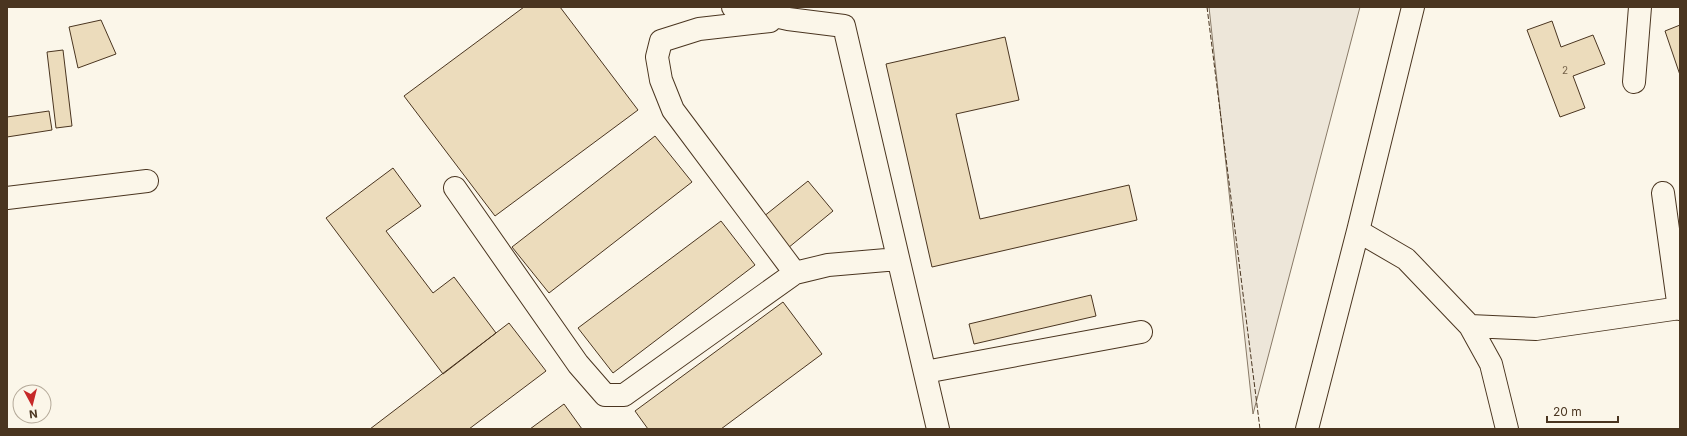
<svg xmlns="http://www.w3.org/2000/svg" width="1687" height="436" font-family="Inter,sans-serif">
  <rect width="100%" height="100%" fill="#fbf6e9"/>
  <path fill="#ede6d9" stroke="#887966" d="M1209,7H1360L1253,414Z"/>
  <path fill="#ecdcbc" stroke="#4a3520" d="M524,7H560L638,110L495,216L404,96Z
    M101,20L116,54L78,68L69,27Z
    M1552,21L1561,47L1593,35L1605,64L1573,76L1585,108L1560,117L1527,30Z
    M1680,25V75L1665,31Z
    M1005,37L1019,100L956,114L980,219L1129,185L1137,220L932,267L886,64Z
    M63,50L72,126L56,128L47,52Z
    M49,111L52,130L7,137V117Z
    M655,136L692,182L549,293L512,247Z
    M393,168L421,206L386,231L433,293L454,277L496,333L443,374L326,218Z
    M808,181L833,211L788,248L763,217Z
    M721,221L755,265L613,373L578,328Z
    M1091,295L1096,316L974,344L969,324Z
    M783,302L822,354L721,429H648L635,411Z
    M509,323L546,371L469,429H370Z
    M564,404L582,429H530Z"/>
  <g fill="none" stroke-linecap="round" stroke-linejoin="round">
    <g stroke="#4a3520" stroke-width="24">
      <path id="minor" d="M733,7L788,19L844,26L938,429
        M770,21L699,29L661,41L657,57L661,80L673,110L795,273
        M1634,82L1640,7
        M455,188L578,364L605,395H624L795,273L828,265L898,259
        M1663,193L1679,309
        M7,198L147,181
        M1358,231L1406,259L1470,326L1491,364L1507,429
        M1470,326L1536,329L1680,308
        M925,372L1141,332
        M1307,429L1358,231L1413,7"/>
    </g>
    <use href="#minor" stroke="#fbf6e9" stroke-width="22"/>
    <path stroke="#4a3520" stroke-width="1" stroke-dasharray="5 2" stroke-linecap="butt" d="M1207,7L1260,429"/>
  </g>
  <g text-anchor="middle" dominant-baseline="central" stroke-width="3" stroke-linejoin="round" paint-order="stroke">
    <g font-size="10" fill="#725f47">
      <text x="1565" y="70">2</text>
    </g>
  </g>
  <rect width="1687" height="436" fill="none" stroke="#4a3520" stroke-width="16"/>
  <g transform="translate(32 404) rotate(173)"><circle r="19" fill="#fbf6e9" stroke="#b4a999"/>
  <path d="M0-3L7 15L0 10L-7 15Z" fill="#c62828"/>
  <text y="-6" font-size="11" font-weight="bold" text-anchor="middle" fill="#4a3520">N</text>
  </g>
  <path d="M1547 416v6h71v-6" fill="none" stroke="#4a3520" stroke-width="2"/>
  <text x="1553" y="416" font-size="12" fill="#4a3520" stroke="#fbf6e9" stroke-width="3" paint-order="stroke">20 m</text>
</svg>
